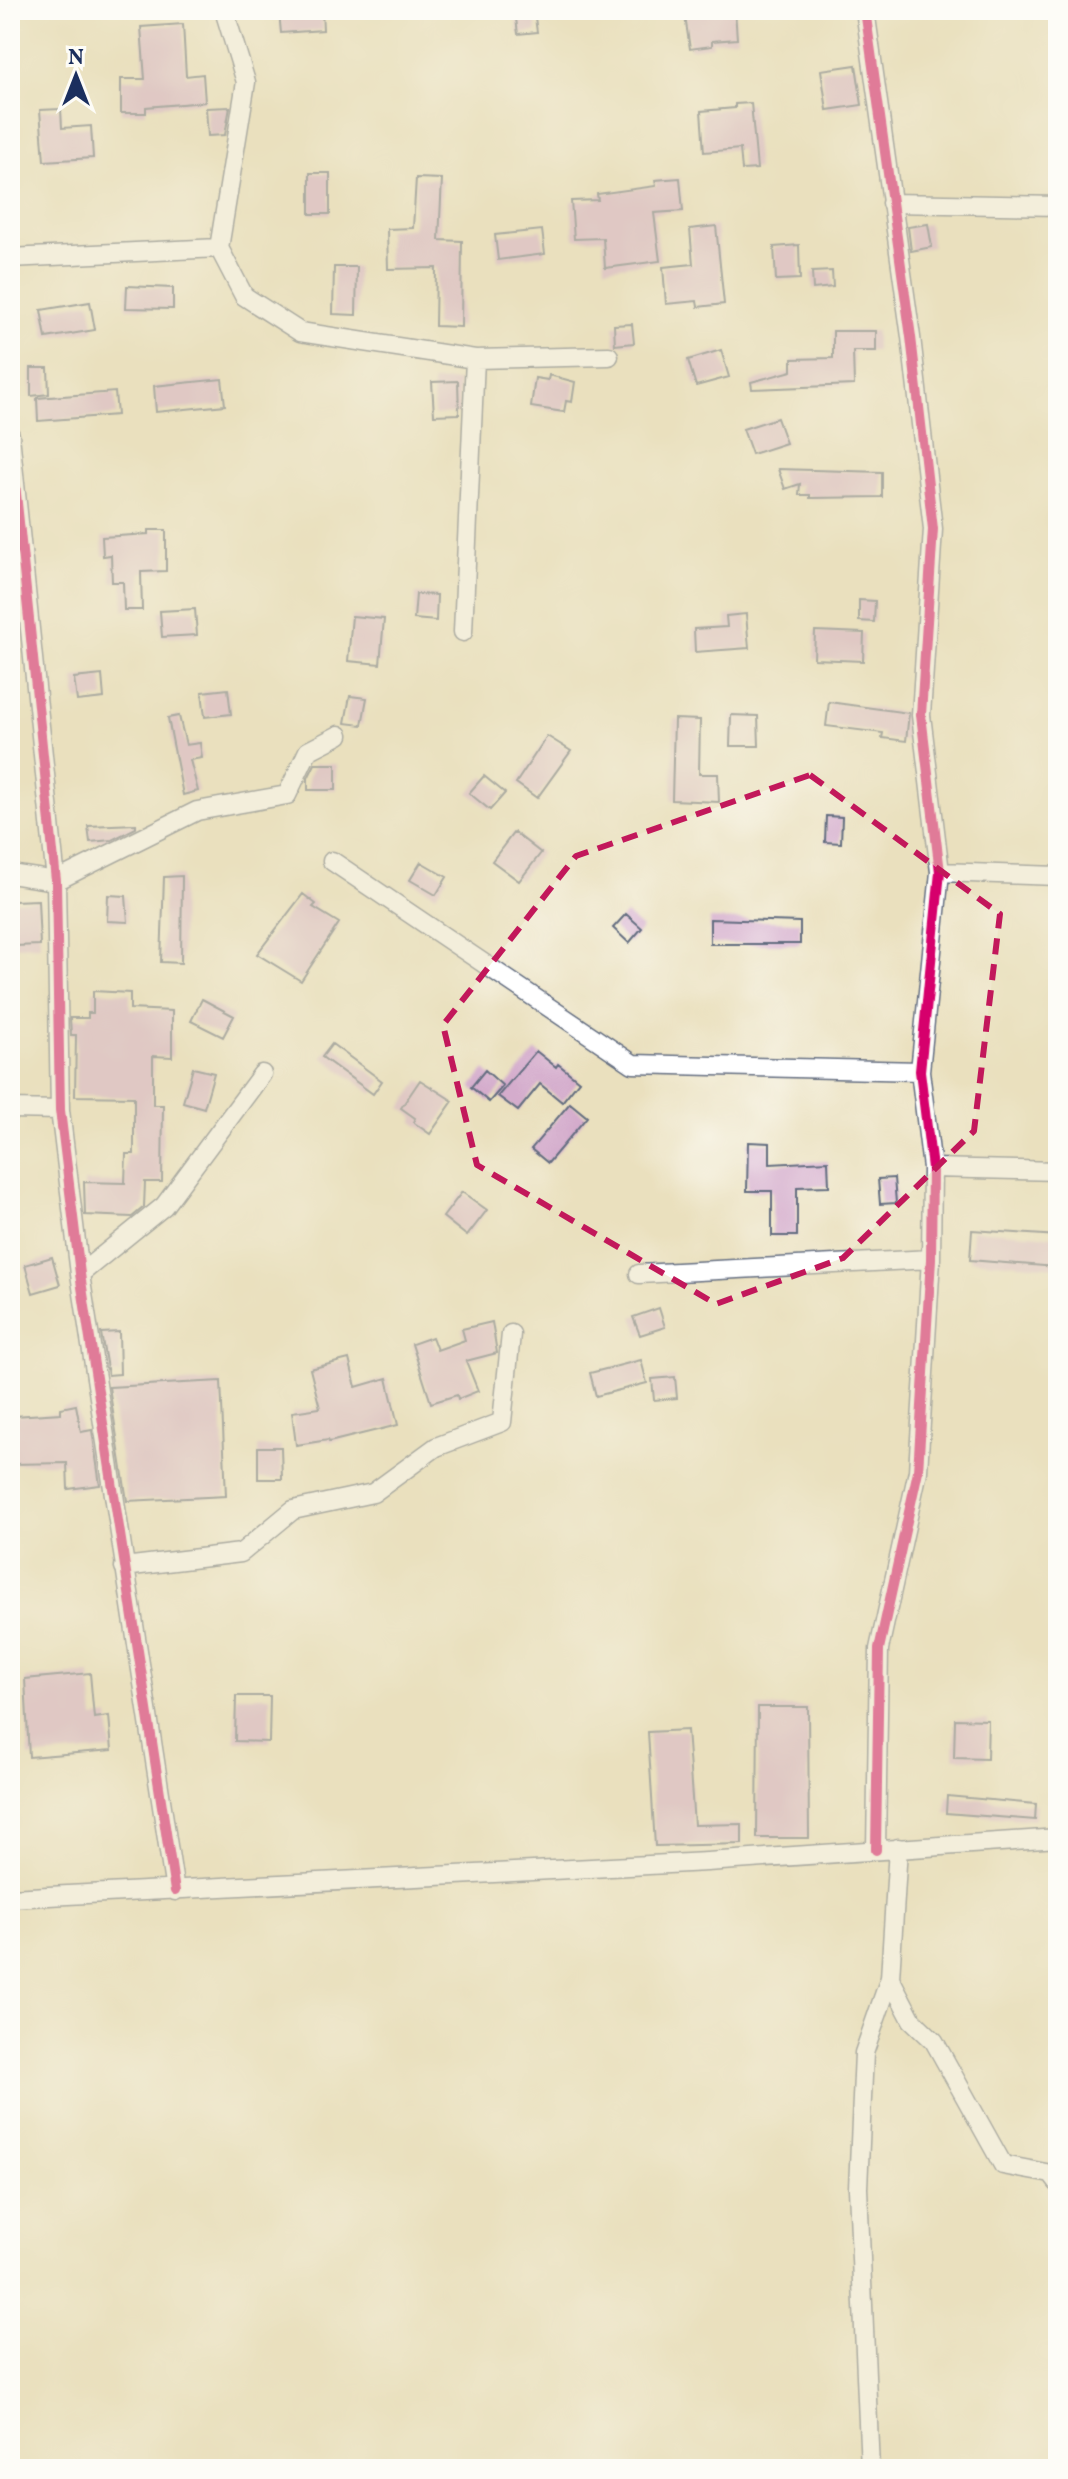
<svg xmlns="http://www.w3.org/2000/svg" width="1068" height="2479" font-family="Vollkorn,serif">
  <rect width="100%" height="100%" fill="#fdfcf7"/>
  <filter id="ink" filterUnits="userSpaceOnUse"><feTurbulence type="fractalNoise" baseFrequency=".0125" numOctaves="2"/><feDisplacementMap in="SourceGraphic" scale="16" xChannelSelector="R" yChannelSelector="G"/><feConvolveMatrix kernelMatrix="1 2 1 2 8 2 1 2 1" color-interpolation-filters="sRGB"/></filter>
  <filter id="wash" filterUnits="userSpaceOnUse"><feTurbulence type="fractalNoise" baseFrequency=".006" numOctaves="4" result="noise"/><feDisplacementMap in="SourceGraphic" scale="32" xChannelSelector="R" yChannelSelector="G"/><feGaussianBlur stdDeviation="1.8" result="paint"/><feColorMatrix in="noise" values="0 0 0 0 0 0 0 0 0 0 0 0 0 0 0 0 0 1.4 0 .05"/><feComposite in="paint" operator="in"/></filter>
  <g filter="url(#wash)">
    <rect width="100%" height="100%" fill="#eae0be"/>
    <g id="blocks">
      <path fill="#d4accc" d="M322,10L323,30L281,33L279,11Z
        M534,10L537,32L518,34L515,11Z
        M684,10H735L737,39L712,41V46L690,49Z
        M183,24L186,76L203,74L205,102L146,107V113H121V79H145L141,27Z
        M856,65L862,105L827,110L821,70Z
        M751,103L757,169L742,170L740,149L704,152L701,111L735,108V104Z
        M230,107L225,135L208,136L206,108Z
        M61,109L62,128L91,126L93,158L44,161L40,110Z
        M310,173H330V214H310Z
        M416,178L442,179L439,240L462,241L461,327L435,326L436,268L388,269L387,229L413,228Z
        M680,178L683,211L654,213L660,261L605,268L603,238L574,239L571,201L598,200L597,194L656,186L655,180Z
        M928,224L932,247L911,251L908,227Z
        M716,226L724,304L698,307L697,301L666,304L663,267L693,264L690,229Z
        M542,230L545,254L498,260L495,235Z
        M799,245L800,279L776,280L774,247Z
        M334,267H357L356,315L333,314Z
        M832,271L833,287L813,289L812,272Z
        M127,286L173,288V309L126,308Z
        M90,302L95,330L46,338L41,310Z
        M632,324L634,343L615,345L614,325Z
        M833,331H876V351H853L854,385L752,389L751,382L792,371V359L833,358Z
        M721,350L729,377L696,386L688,360Z
        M31,368H48L49,394L31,396Z
        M549,375L575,382L572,402L566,401L564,412L531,407L535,378L548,380Z
        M222,379L225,405L156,412L154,386Z
        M458,381L459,414L434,415L432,382Z
        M115,392L117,415L38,421L37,398Z
        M777,418L786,443L752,454L743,429Z
        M778,469L882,472V497L810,498V495H799L800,484L785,489Z
        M149,530H166V571L141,572L142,610H124L123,582H112L111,555L103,556L102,537L149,534Z
        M416,594L437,595L436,621L414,619Z
        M859,600L875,601L874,622L859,621Z
        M195,609L197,635L162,637L160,611Z
        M746,614L749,648L695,652L694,629L727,627L726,616Z
        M352,616L384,619L380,664L348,661Z
        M815,631L864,633L863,661L814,659Z
        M102,675L104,698L77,701L74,678Z
        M228,689L231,714L205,717L202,692Z
        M350,696L367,698L362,725L345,723Z
        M829,702L909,713L906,741L882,738L883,733L826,726Z
        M731,715L758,716L759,746H730Z
        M179,716L186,745L200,743L202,758L190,760L198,791L183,795L168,718Z
        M674,719L700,720L699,774H718L719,802L672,800Z
        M547,736L571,751L537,798L516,783Z
        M315,764H336V790H308V778Z
        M484,776L505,793L490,810L469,793Z
        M826,816L842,817L841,843L825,842Z
        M136,824V828L112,840L90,842L88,826Z
        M514,832L541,853L519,881L492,861Z
        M421,862L447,877L436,895L410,880Z
        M182,876L181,963L161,962L164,877Z
        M303,894L316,904L313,907L339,923L301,981L257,954Z
        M108,895L126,896L128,922L107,921Z
        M38,900L40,945L14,946L13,901Z
        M626,914L642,928L629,943L613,928Z
        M710,919L800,922V944H710Z
        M93,991L130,993V1009L172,1011V1057L153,1056V1105H163L162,1182H145L144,1207L132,1217L85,1215L84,1182L125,1183L126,1154H134V1097L75,1096L76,1035H71L70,1018H88V1013H93Z
        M202,999L234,1016L223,1037L191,1021Z
        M332,1044L382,1081L373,1094L322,1057Z
        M536,1051L556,1067L558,1064L579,1081L562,1102L540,1084L518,1111L498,1096Z
        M193,1068L214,1073L204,1108L183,1102Z
        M485,1070L503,1086L489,1102L471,1087Z
        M420,1080L453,1101L430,1134L413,1122L415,1118L401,1108Z
        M570,1103L587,1117L548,1163L531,1149Z
        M748,1142L770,1143V1164L828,1161L829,1186L797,1187V1236H772V1191H747Z
        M894,1178L896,1203L880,1204L878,1179Z
        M462,1192L487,1210L467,1236L443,1217Z
        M972,1230L1058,1236L1056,1267L970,1260Z
        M52,1257L60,1285L33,1293L25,1265Z
        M659,1308L665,1327L640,1335L633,1317Z
        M492,1322L497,1353L466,1361L478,1391L458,1399L457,1395L431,1403L412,1344L432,1337L437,1350L465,1340L462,1329Z
        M119,1332L120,1374L108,1375L101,1333Z
        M349,1359L356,1387L387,1378L398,1425L329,1442L328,1440L296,1445L292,1412L320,1408L310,1369Z
        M641,1360L647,1383L596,1396L590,1373Z
        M675,1377L677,1398L654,1400L652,1379Z
        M221,1381L226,1496L127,1501L109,1387Z
        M76,1405L81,1432L92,1430L100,1485L68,1489L67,1463L10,1464V1448H15L14,1416L61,1413V1408Z
        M258,1447H281L282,1479H258Z
        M90,1673L94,1718L109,1716L112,1750L29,1757L25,1679Z
        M236,1696H270L269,1742L235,1741Z
        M758,1707H808L809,1838H757Z
        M955,1719L988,1720L987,1759L954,1758Z
        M687,1730L694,1825L742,1824V1844L655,1846L648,1732Z
        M947,1796L1036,1804L1035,1820L946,1813Z"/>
    </g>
  </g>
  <g filter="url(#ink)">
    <use href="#blocks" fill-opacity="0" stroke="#636d80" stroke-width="2"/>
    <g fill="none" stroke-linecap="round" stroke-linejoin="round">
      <g stroke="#636d80" stroke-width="21">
        <path id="minor" d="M865,10L911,337L933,529L921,715L940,872L920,1071L932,1168L931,1259L918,1471L879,1649L876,1850
          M891,203L1058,206
          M219,248L244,296L300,332L475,359L463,632
          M10,258L219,248L246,82L224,10
          M475,359L609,356
          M10,435L56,881L60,1110L80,1274L175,1891
          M332,861L633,1064L920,1071
          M940,872L1058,876
          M10,874L56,881L197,811L287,795L308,751L339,735
          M10,1109L60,1110
          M932,1168L1058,1171
          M80,1274L164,1206L262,1074
          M639,1274L931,1259
          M124,1567L241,1553L293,1510L373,1493L436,1447L502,1422L511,1334
          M10,1898L707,1862L1058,1838
          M890,1978L912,2020L934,2041L1003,2165L1051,2174L1058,2183
          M870,2469L858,2188L864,2053L890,1978L898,1848"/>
      </g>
      <use href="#minor" stroke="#fff" stroke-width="18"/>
      <g stroke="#fdfcf7" stroke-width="15">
        <path id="cycleway" d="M865,10L911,337L933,529L921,715L940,872L920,1071L932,1168L931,1259L918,1471L879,1649L876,1850
          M10,435L56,881L60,1110L80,1274L175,1891"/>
      </g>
      <use href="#cycleway" stroke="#d6006c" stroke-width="10"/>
    </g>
  </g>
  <path d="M0 0H1068V2479H0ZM810,775L1000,914L974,1131L843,1258L716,1304L477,1165L443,1025L576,856Z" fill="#eae0be" fill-opacity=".55" fill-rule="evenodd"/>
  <path fill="none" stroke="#c2185b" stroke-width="6" stroke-dasharray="16 10" stroke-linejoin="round" d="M810,775L1000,914L974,1131L843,1258L716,1304L477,1165L443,1025L576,856Z"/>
  <rect width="1068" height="2479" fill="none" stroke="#fdfcf7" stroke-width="40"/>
  <g transform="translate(76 76)" stroke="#fdfcf7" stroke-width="6" paint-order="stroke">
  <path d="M0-6L14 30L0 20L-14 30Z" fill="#1b2f5e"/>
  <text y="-12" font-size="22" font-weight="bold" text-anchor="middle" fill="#1b2f5e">N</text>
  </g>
</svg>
